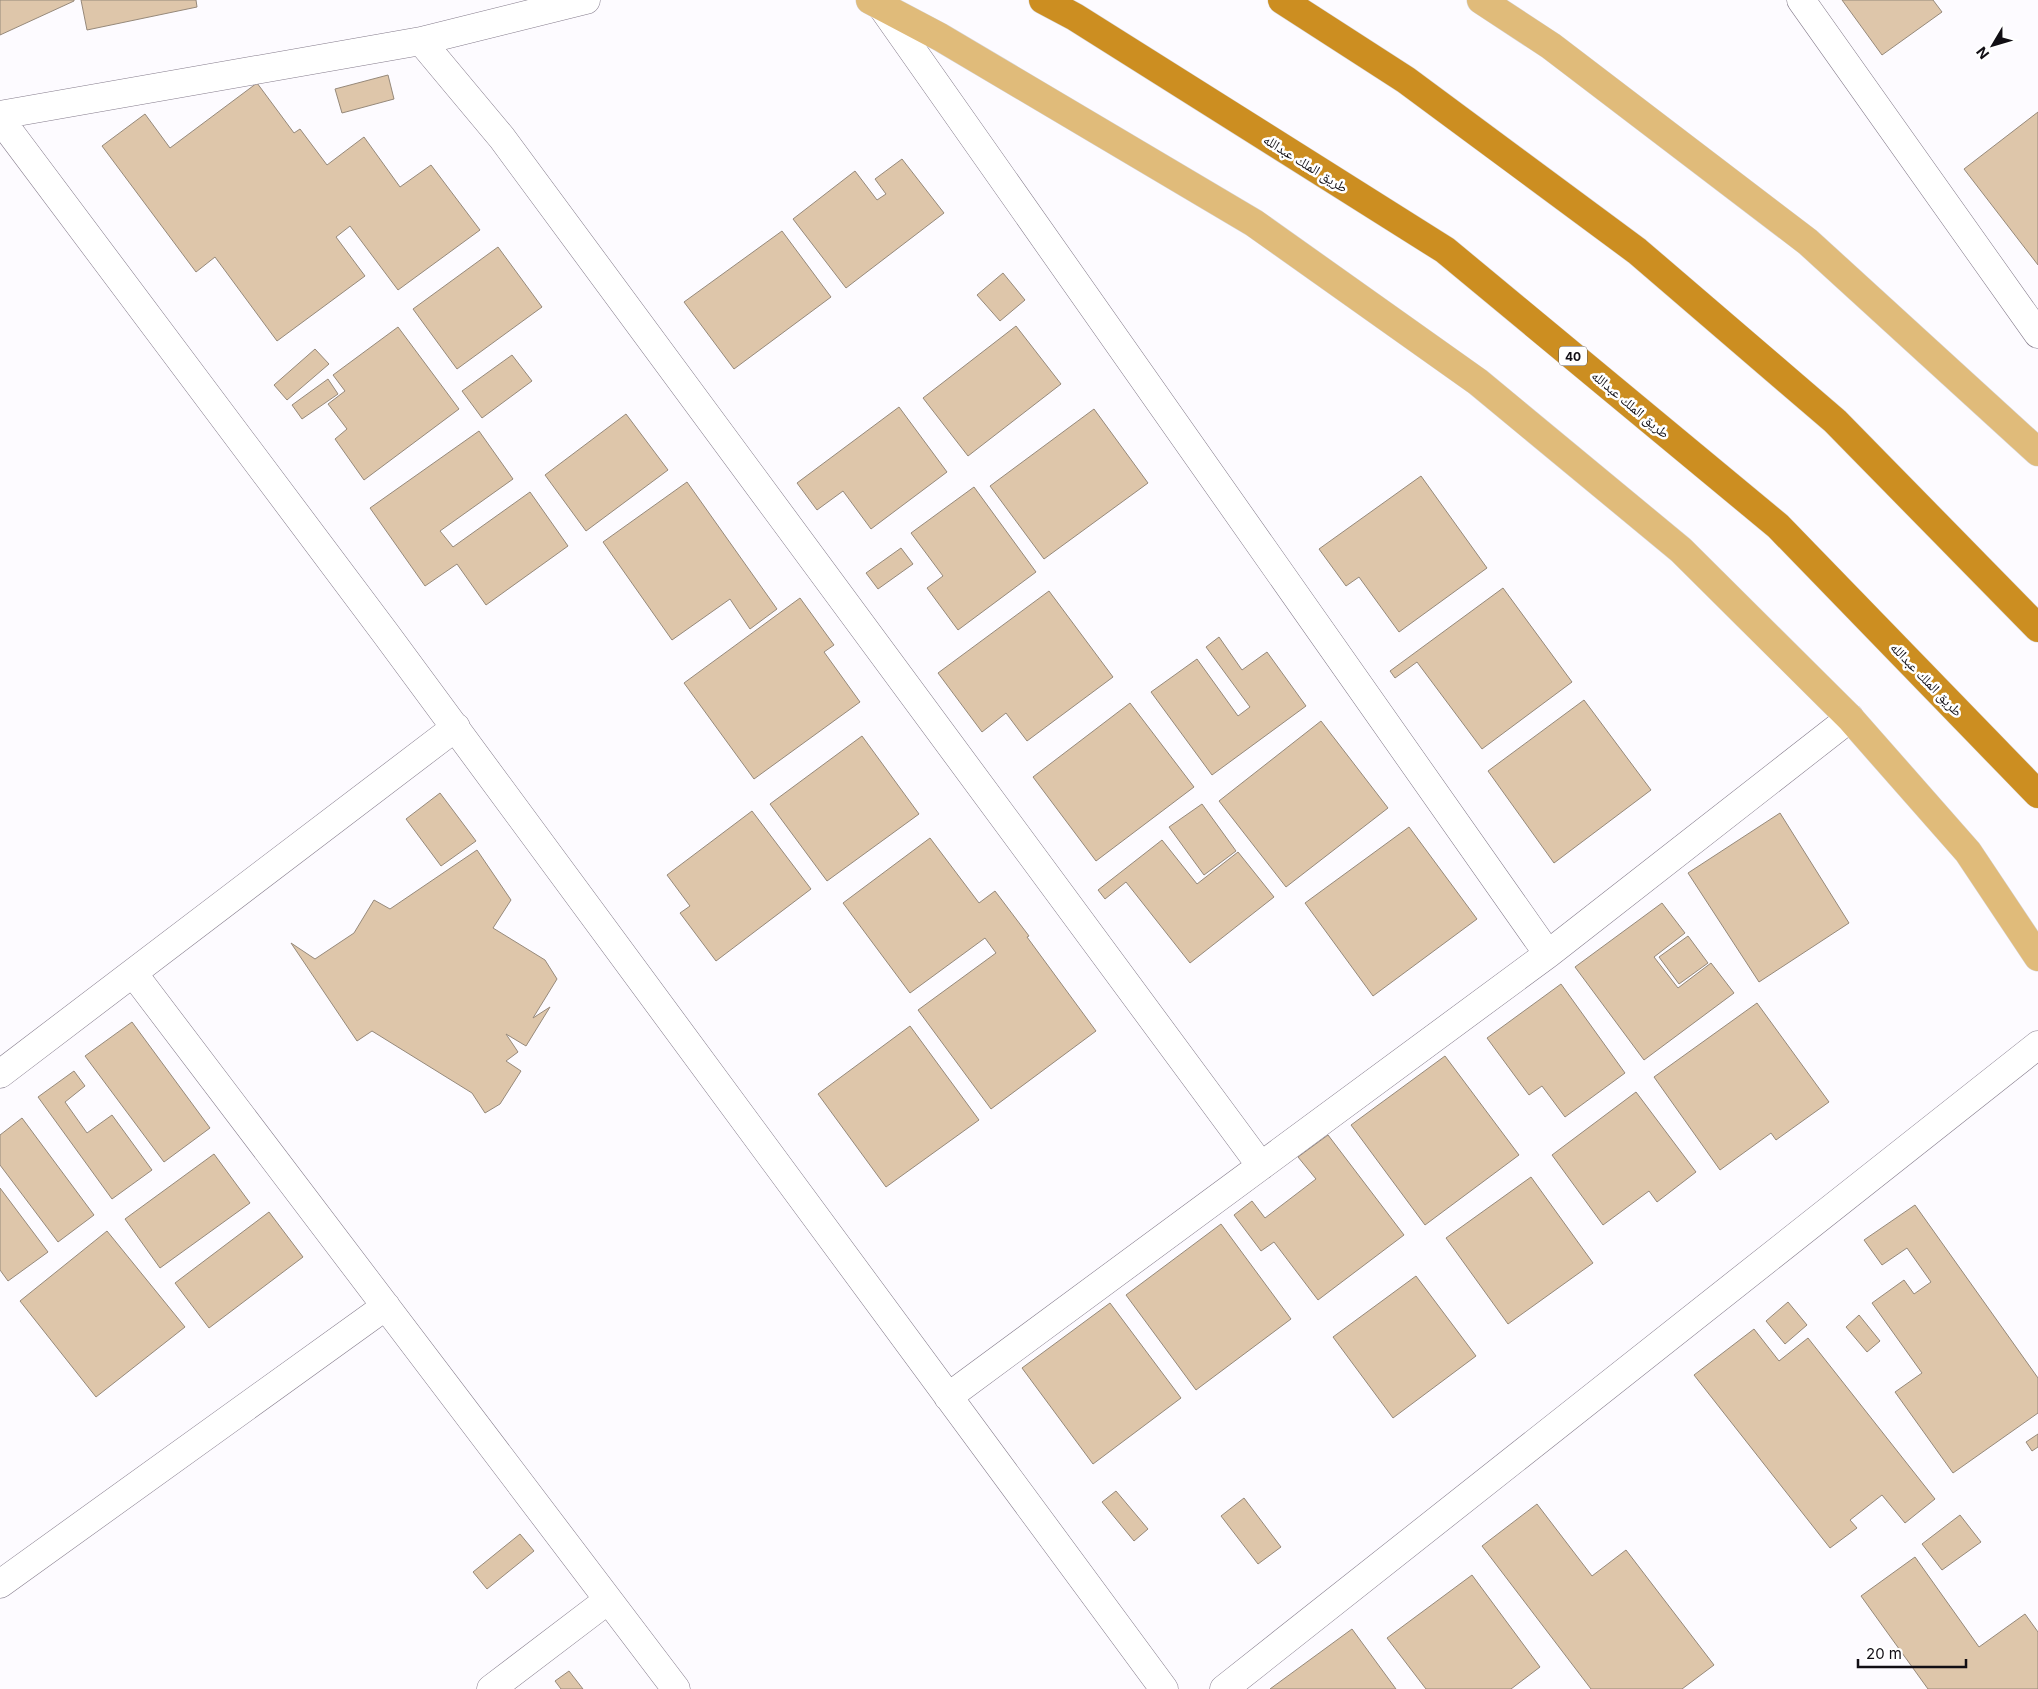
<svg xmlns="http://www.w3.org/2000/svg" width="2038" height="1689" font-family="Inter,'Noto Naskh Arabic',sans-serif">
  <rect width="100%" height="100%" fill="#fdfbff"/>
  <path fill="#dec6aa" stroke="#96897a" d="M0,0H74V1L0,35Z
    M81,0H196L197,7L87,30Z
    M1842,0H1933L1942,12L1882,55Z
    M388,75L394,99L342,113L335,89Z
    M257,83L294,133L300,129L327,165L364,137L400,187L431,165L480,230L398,290L350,226L336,237L365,276L277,341L215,257L196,272L102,146L145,114L170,148Z
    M2038,112V265L1964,169Z
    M902,159L944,213L846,288L793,219L855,171L877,200L886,194L875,179Z
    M782,231L831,297L734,369L684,302Z
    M498,247L542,307L457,369L413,309Z
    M1003,273L1025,300L1000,321L977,295Z
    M1016,326L1061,384L968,456L923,398Z
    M398,327L459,409L364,480L335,439L347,429L328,404L345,391L333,375Z
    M315,349L329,364L287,400L274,385Z
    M512,355L532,381L482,418L462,391Z
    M328,379L338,394L302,419L292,405Z
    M899,407L947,472L871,529L843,491L817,510L797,483Z
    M1094,409L1148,483L1044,559L990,486Z
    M626,414L668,470L586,531L545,475Z
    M479,431L513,479L440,531L453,547L530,492L568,546L486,605L457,564L425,586L370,508Z
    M1421,476L1487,568L1399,632L1359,577L1346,586L1319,549Z
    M687,482L777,609L750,629L730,599L672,640L603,542Z
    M974,487L1036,572L958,630L927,588L943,576L911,533Z
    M901,548L913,564L878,589L866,573Z
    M1503,588L1572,682L1482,749L1417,662L1395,678L1390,671Z
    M1049,591L1113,677L1027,741L1006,713L982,732L938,673Z
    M800,598L834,645L824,652L860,702L754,779L684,683Z
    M1219,637L1242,670L1267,652L1306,706L1212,775L1151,692L1197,659L1238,716L1250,707L1206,647Z
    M1584,700L1651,790L1554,863L1488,771Z
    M1130,703L1194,787L1096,861L1033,777Z
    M1321,721L1388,808L1286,887L1219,801Z
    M862,736L919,814L827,881L770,804Z
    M440,793L476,841L441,866L406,819Z
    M1202,804L1236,851L1204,875L1169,827Z
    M752,811L811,889L716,961L680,913L690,906L667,875Z
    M1780,813L1849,923L1759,982L1688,873Z
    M1409,827L1477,919L1373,996L1305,903Z
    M930,838L979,903L995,891L1029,936L1027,937L1096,1031L991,1109L918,1010L996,953L985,938L910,993L843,903Z
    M1162,840L1197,884L1238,852L1274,897L1190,963L1126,882L1105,899L1098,890Z
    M477,850L511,900L493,928L545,960L557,979L533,1018L550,1007L526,1046L506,1034L518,1052L506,1061L521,1071L500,1104L485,1113L472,1093L372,1031L357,1041L291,943L315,959L354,933L374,900L390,909Z
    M1662,903L1685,933L1654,957L1678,988L1711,963L1734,993L1644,1060L1575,967Z
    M1688,936L1708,963L1679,984L1659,957Z
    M1561,984L1625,1073L1565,1117L1542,1086L1529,1095L1487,1038Z
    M1757,1003L1829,1102L1776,1140L1771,1133L1720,1170L1654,1077Z
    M132,1022L210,1128L164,1162L85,1056Z
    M910,1026L979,1120L886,1187L818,1094Z
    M1445,1056L1519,1155L1425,1225L1351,1125Z
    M74,1071L85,1086L65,1102L87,1133L112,1115L152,1170L112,1199L38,1097Z
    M1636,1092L1696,1172L1657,1202L1649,1191L1603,1225L1552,1155Z
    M22,1118L94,1215L58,1242L0,1165V1135Z
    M1328,1135L1404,1235L1318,1300L1274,1242L1261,1251L1234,1215L1252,1201L1265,1218L1316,1179L1298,1157Z
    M214,1154L250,1203L160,1268L125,1219Z
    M1531,1177L1593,1263L1508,1324L1446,1238Z
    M0,1188L48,1252L8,1281L0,1270Z
    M1915,1205L2038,1378V1413L1953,1473L1895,1392L1922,1373L1872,1303L1904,1280L1914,1294L1931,1282L1907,1248L1882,1265L1864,1240Z
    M269,1212L303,1257L209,1328L175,1283Z
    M1221,1224L1291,1319L1196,1390L1126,1295Z
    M107,1231L185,1327L96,1397L20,1301Z
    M1416,1276L1476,1356L1393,1418L1333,1337Z
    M1788,1302L1807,1325L1785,1344L1766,1321Z
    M1110,1303L1181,1398L1093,1464L1022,1368Z
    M1859,1315L1880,1341L1867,1352L1846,1327Z
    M1754,1329L1779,1361L1808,1338L1935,1499L1905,1523L1882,1495L1850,1520L1857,1528L1830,1548L1694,1375Z
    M2038,1434V1447L2032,1451L2026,1442Z
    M1116,1491L1148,1529L1134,1541L1102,1502Z
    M1244,1498L1281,1547L1258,1564L1221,1516Z
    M1537,1504L1592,1576L1626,1550L1714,1665L1682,1689H1591L1482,1546Z
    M1960,1515L1981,1542L1942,1570L1922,1544Z
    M520,1534L534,1551L487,1589L473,1572Z
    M1915,1557L1979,1647L2025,1614L2038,1632V1689H1928L1861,1596Z
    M1472,1575L1540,1667L1511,1689H1426L1387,1638Z
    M1352,1629L1396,1689H1270Z
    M569,1671L583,1689H561L555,1681Z"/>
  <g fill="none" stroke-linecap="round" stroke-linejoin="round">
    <g stroke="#847b8b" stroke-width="29">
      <path id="street" d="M1801,0L2038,334
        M882,7L1548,954
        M421,41L502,138L1261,1166
        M0,115L421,41L586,0
        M0,119L386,634L1164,1689
        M133,973L676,1689
        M0,1074L456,727
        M948,1397L1548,954L1850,718
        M0,1584L386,1306
        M491,1689L608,1600
        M1224,1689L2038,1045"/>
    </g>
    <g stroke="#d9d8d9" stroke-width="29">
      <path id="primary" d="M870,0L940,37L1254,223L1478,382L1681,550L1850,718L1968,852L2038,957
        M1481,0L1551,46L1808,242L2038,452"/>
    </g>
    <g stroke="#d9d8d9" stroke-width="29">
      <path id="highway" d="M1043,0L1075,17L1445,250L1778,526L2038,794
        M1282,0L1406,80L1637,251L1835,421L2038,628"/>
    </g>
    <use href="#street" stroke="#fff" stroke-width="28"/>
    <use href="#primary" stroke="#e0bb7a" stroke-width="28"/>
    <use href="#highway" stroke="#cc8e21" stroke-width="28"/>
  </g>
  <g text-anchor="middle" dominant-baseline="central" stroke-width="5" stroke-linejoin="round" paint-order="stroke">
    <rect fill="#fff" stroke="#58565a" stroke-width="1" x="1559" y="346.5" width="28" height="19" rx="4"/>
    <g font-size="12" font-weight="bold" fill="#110e14">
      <text x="1573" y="356">40</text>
    </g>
    <g font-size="14" fill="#110e14" stroke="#fff">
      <text transform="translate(1306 163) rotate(32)">طريق الملك عبدالله</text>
      <text transform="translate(1631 404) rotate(40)">طريق الملك عبدالله</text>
      <text transform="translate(1927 679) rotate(46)">طريق الملك عبدالله</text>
    </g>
  </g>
  <g transform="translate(1993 45) rotate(232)" stroke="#ffffff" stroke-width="4" paint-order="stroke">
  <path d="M0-4L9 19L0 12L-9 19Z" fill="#110e14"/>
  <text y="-8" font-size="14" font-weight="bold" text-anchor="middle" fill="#110e14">N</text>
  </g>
  <path d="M1858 1659v8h108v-8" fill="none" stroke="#110e14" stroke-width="2.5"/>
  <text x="1866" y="1659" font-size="15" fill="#110e14" stroke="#ffffff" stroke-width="4" paint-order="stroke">20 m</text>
</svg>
